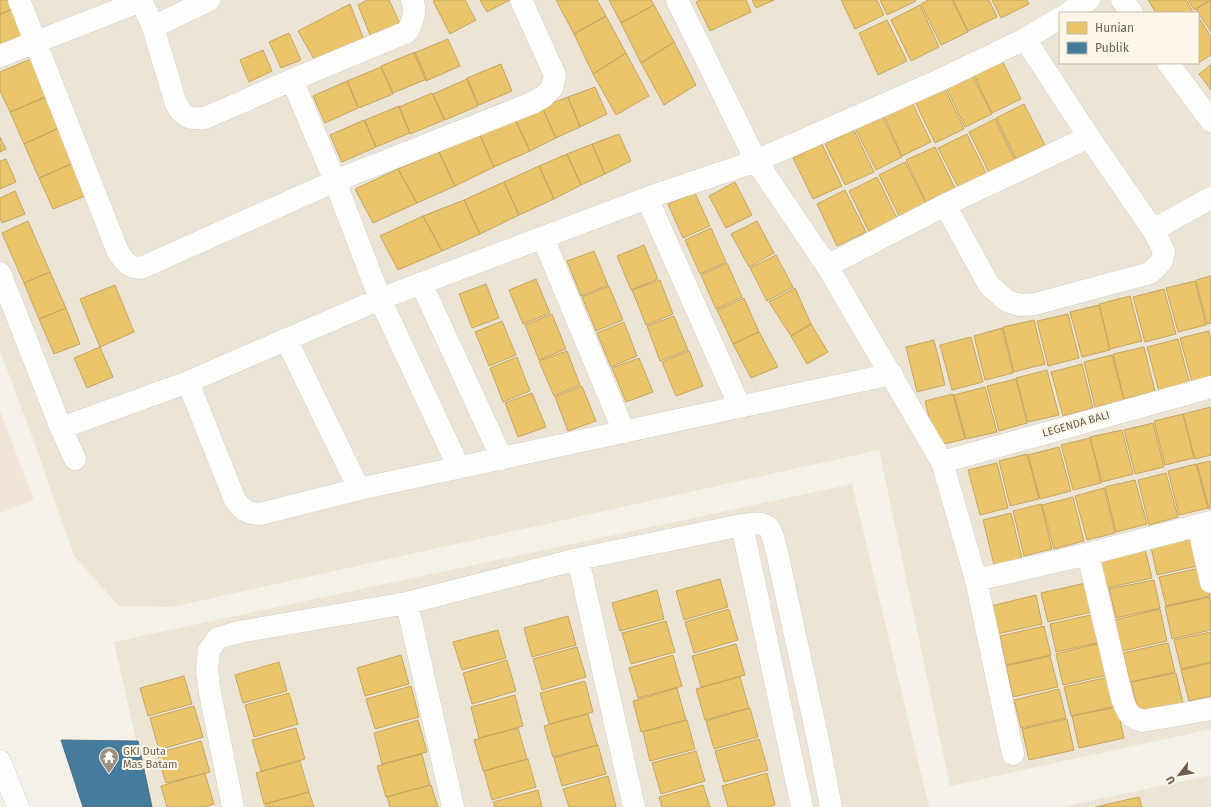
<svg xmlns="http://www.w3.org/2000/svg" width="1211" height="807" font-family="'Fira Sans',sans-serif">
  <rect width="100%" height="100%" fill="#f4f1e8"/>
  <path fill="#ece5d6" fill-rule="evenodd" d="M0,0H1211V729L950,786L879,450L172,607L119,606L74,556L32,436L0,351ZM1060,13H1198V63H1060Z
    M852,484L929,807H151L114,642Z
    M1211,775V807H1062Z"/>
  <path fill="#f1e5d9" d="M0,411L34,500L0,513Z"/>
  <path fill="#e9c46a" stroke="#c4a561" d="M0,0H9L13,9L0,14Z
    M367,0H389L403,30L372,40L358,5Z
    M436,0H465L476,20L450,34L433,1Z
    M480,0H510L487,12Z
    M556,0H597L606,16L574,34Z
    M609,0H651L654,5L621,23Z
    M700,0H746L751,12L710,31L696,2Z
    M752,0H774L756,8Z
    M841,0H877L884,15L855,29Z
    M880,0H915L916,1L887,15Z
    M928,0H952L968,32L941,45L921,4Z
    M953,0H989L997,17L968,31Z
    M992,0H1027L1029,4L1001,18Z
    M1148,0H1186L1193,12L1190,13H1156Z
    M1188,0H1210L1194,10Z
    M1211,0V32L1196,9Z
    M350,4L364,40L314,59L298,31Z
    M654,5L674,42L641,63L621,23Z
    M920,5L939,47L911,61L891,20Z
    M13,9L24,37L0,45V14Z
    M606,16L626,53L593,74L574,34Z
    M1198,16L1211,37V55L1198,63Z
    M887,20L907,61L878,75L859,33Z
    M289,33L301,60L281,68L269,42Z
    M448,39L460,66L426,81L414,53Z
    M674,42L696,85L664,105L641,63Z
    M263,50L272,71L249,82L240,60Z
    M415,52L427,79L393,93L381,66Z
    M626,53L649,96L616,115L593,74Z
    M33,58L48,96L10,112L0,91V72Z
    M1001,58L1021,99L992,113L972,71Z
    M501,64L512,91L479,105L467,78Z
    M1211,65V90L1199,74Z
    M381,67L393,94L359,108L347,81Z
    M971,73L992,114L965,127L945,85Z
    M467,79L478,106L445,120L433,94Z
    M347,81L358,108L325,123L313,96Z
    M595,87L607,114L580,127L568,97Z
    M944,87L964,129L935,143L915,102Z
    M432,93L444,120L410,134L399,107Z
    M48,96L61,127L24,144L10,112Z
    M568,97L580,127L556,138L542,107Z
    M911,100L931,142L902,156L883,114Z
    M1024,104L1045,145L1016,159L996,118Z
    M399,106L410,133L376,147L365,120Z
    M542,107L556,138L530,151L515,119Z
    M882,116L902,157L876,170L855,128Z
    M515,119L530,151L494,167L480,135Z
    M995,119L1015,160L989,173L969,132Z
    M364,120L376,147L342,162L330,135Z
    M61,127L76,162L39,178L24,144Z
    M854,130L874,172L845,185L825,144Z
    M619,134L631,161L605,174L592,144Z
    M967,134L987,175L959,189L938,148Z
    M480,135L494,167L455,186L439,152Z
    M0,137L6,149L0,152Z
    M592,144L605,174L581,185L567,154Z
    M822,144L842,186L813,199L793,158Z
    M935,147L955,188L926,202L906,160Z
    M439,152L455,186L417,203L398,169Z
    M567,154L581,185L554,199L539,166Z
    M6,159L16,182L0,189V161Z
    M76,162L90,194L53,209L39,178Z
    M905,162L926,203L899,216L879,175Z
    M539,166L554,199L519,215L504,182Z
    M398,169L417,203L373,223L355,189Z
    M877,177L897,218L869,232L849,191Z
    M504,182L519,215L480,234L464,200Z
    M735,182L752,215L726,228L709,196Z
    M845,190L866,232L837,246L817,204Z
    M15,191L25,214L2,223L0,218V198Z
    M695,193L710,226L683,238L668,204Z
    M464,200L480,234L442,251L423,216Z
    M423,216L442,251L398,270L380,236Z
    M28,221L50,272L24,283L2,233Z
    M757,221L774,253L749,267L731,234Z
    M711,228L726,262L700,274L685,240Z
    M644,245L658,279L631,290L617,256Z
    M594,251L608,285L581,296L567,261Z
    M776,255L793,287L767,301L750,268Z
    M727,263L742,297L716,309L701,275Z
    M50,272L66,308L39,319L24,283Z
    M1211,276V323L1207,324L1196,280Z
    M536,279L550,313L523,324L509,290Z
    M660,280L673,314L646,325L632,290Z
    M1195,281L1206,325L1178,332L1166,288Z
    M486,284L499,318L472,328L459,294Z
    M115,285L134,332L100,347L80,299Z
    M609,286L623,320L596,331L582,297Z
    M795,288L811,324L791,336L769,302Z
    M1164,289L1176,334L1145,342L1133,297Z
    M1130,296L1142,341L1110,349L1099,304Z
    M744,298L759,332L733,344L717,310Z
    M1099,305L1110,350L1082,357L1070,312Z
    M66,308L80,344L54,354L39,319Z
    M552,314L566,349L539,360L525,325Z
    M1068,314L1079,358L1048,366L1037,321Z
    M674,316L688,350L660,361L647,326Z
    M1034,320L1045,364L1014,372L1003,327Z
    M502,321L516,355L489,366L475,332Z
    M624,322L637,356L611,367L597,333Z
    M811,324L828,352L807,364L791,336Z
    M1002,328L1013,373L985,380L974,336Z
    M1209,331L1211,339V377L1192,382L1180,338Z
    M759,332L778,367L751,378L733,344Z
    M971,337L983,382L952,390L940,345Z
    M1178,339L1190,384L1159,392L1147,347Z
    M934,340L945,385L917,392L906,347Z
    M100,347L113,377L87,388L74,358Z
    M1144,347L1155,391L1124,399L1113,354Z
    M567,351L580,385L554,396L539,361Z
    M689,351L703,386L676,396L662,362Z
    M1112,355L1124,400L1095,407L1084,362Z
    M517,357L530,391L503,402L490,368Z
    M639,358L653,392L626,402L612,368Z
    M1082,364L1093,408L1063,416L1051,372Z
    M1047,370L1059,415L1028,422L1016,378Z
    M1016,379L1027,423L999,431L987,386Z
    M582,386L596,421L568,431L555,397Z
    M985,387L997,432L966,439L954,395Z
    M532,393L546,427L518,437L505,403Z
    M953,394L965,439L936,446L925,401Z
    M1211,407V455L1195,459L1183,414Z
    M1183,414L1194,458L1165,465L1154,421Z
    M1153,423L1164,467L1135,474L1124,430Z
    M1122,430L1133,474L1102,482L1090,437Z
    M1090,438L1101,483L1073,490L1061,445Z
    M1059,447L1071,491L1040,499L1028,455Z
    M1027,454L1039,499L1010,506L999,461Z
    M1211,461V508L1209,509L1197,464Z
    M997,463L1008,508L980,515L968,470Z
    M1196,464L1208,508L1179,515L1168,471Z
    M1166,473L1178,517L1149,525L1138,480Z
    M1135,480L1147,524L1116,532L1105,487Z
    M1104,488L1115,533L1087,540L1075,496Z
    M1073,497L1084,541L1054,549L1042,505Z
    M1041,504L1052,549L1024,556L1013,511Z
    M1011,513L1022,558L994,565L983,520Z
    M1195,537L1202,565L1157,575L1151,547Z
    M1145,549L1152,578L1107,588L1100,559Z
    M1204,567L1210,596L1166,606L1159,577Z
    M720,579L728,607L684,620L676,591Z
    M1154,580L1160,608L1116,618L1109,589Z
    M1086,583L1092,612L1048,622L1041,593Z
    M657,590L664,619L620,631L612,603Z
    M1036,595L1042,624L997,634L991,606Z
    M1210,597L1211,630L1172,639L1165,607Z
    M729,609L738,640L694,653L685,622Z
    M1160,609L1167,641L1122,651L1115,620Z
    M1095,614L1101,642L1056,652L1050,624Z
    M568,616L576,645L532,657L524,628Z
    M666,621L675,652L631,664L622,633Z
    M1044,626L1051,655L1006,665L1000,636Z
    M498,630L506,658L462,670L453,642Z
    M1211,632V662L1181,669L1174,640Z
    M1100,643L1108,675L1063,685L1056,654Z
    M1168,643L1175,672L1130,682L1123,653Z
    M736,644L745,675L701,687L692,656Z
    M577,647L586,677L542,690L533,659Z
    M401,655L409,684L365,696L357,668Z
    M673,655L682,686L638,698L629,668Z
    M1050,656L1058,687L1013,697L1006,666Z
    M507,660L516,691L472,704L463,673Z
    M279,662L287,691L243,703L235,675Z
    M1211,663V696L1189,701L1181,670Z
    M1176,673L1183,703L1139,714L1131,682Z
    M184,676L192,704L148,716L140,688Z
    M740,677L749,708L705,720L696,689Z
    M1109,677L1116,706L1071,716L1064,687Z
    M585,681L593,712L549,724L540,693Z
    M411,686L419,717L375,729L366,699Z
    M677,688L686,720L641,732L633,701Z
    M1059,689L1066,718L1021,728L1014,700Z
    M289,693L298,724L254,737L245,705Z
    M515,695L523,726L479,738L471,707Z
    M194,706L203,737L159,750L150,718Z
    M1117,707L1124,738L1079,748L1072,716Z
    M750,708L758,737L714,749L706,721Z
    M588,714L597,745L553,757L544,726Z
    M1067,719L1074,750L1029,760L1022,729Z
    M418,720L427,752L382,764L374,733Z
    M687,720L695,749L650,761L643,732Z
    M296,728L305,759L261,771L252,740Z
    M518,728L527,759L483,771L474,740Z
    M759,739L768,770L724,782L715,751Z
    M201,741L210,772L166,783L157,753Z
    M598,745L606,774L562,786L554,758Z
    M696,751L705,781L661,794L652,763Z
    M422,754L430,785L386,797L377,766Z
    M528,759L536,787L492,800L484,771Z
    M300,761L309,792L264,804L256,773Z
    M205,773L214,804L204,807H167L161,786Z
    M767,773L775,805L767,807H728L722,786Z
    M608,776L616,807H569L563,789Z
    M431,785L438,807H390L387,797Z
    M703,785L710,807H662L659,797Z
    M538,790L542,807H495L493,802Z
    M309,792L314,807H266L265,804Z
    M1139,797L1142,807H1095Z"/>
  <path fill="#457b9d" stroke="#517285" d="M61,740L138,741L152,807H83Z"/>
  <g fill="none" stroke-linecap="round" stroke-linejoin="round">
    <g stroke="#d3cec7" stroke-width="23">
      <path id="minor" d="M19,0L118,252C125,262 129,268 141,268L335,181L532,103L543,97L552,88L555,75L521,0
        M141,0L153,27L176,104C184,118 189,119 205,118L292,80L407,32C412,23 417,10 412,0
        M677,0L756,161L827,266L942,462L976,580L1013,754
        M1122,0L1132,13
        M1068,13L1089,0
        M153,27L209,0
        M0,56L141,1
        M1168,63L1211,121
        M292,80L335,181L380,299L459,468
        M647,198L740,407
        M945,205L989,285L1007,301L1020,305L1035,304L1150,273L1162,261L1164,251L1153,230L1089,137L1025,39
        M1153,230L1211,198
        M543,238L624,432
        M827,266L945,205L1089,137
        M0,273L61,428L75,459
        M421,283L502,459
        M286,339L359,489
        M188,382L235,500C243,510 246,513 260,514L359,489L892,374
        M61,428L188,382L380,299L647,198L756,161L942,79L1025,39L1060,18
        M942,462L1211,387
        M742,525L802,807
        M1198,525L1211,582
        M1088,554L1122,698C1127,711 1127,716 1142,721L1211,709
        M578,559L634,807
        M976,580L1088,554L1211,522
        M407,603L453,807
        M233,807L210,693L207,670L209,650L218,638L239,632L407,603L578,559L742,525C768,522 769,522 776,548L818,740L831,807"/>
    </g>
    <g stroke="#d3cec7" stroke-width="23">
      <path id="tertiary" d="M0,761L18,807"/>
    </g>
    <use href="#minor" stroke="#fdfdfc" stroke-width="22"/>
    <use href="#tertiary" stroke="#fdfdfc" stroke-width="22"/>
  </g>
  <defs>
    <g id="temple-pin" transform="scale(1)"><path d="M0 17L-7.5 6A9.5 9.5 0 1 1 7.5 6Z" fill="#9c9183" stroke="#fcf7e9"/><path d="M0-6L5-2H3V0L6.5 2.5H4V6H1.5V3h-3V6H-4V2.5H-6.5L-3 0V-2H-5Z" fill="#fff"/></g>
  </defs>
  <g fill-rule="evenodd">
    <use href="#temple-pin" x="109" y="757"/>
  </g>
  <g text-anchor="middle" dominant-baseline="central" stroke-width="4" stroke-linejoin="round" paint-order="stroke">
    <g font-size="11" fill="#6d5d4d" stroke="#fcf7e9">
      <text transform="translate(1076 424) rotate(-16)">LEGENDA BALI</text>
    </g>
    <g font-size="11" fill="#6d5d4d" stroke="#fcf7e9" text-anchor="start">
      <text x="123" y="751">GKI Duta<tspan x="123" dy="13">Mas Batam</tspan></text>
    </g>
  </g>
  <rect x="1059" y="12" width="140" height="52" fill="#fcf7e9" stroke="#c3b9ab"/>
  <rect x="1067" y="22" width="20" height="12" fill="#e9c46a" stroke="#c3b9ab"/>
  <text x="1095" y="32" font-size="12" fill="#6d5d4d">Hunian</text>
  <rect x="1067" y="42" width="20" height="12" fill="#457b9d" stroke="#c3b9ab"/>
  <text x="1095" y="52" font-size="12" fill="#6d5d4d">Publik</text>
  <g transform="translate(1179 775) rotate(239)" stroke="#fcf7e9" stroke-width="3" paint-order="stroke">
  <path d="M0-3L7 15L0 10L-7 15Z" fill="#6d5d4d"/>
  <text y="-6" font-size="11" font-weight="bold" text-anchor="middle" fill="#6d5d4d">U</text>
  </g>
</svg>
